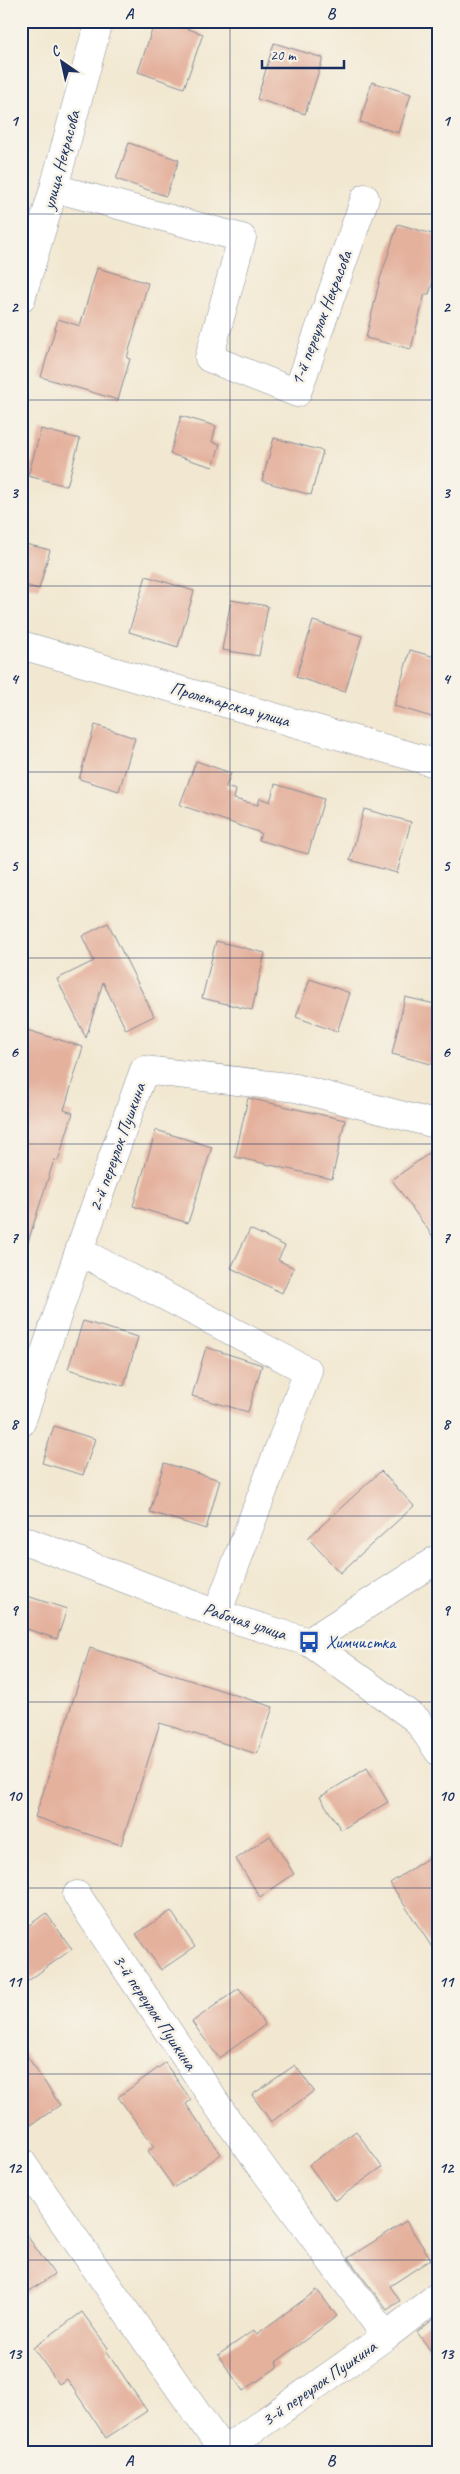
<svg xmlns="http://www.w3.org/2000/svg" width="460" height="2474" font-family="Caveat,sans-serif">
  <rect width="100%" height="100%" fill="#f7f3e8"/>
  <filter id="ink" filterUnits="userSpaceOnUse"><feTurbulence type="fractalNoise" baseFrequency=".02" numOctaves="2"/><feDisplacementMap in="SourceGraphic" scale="10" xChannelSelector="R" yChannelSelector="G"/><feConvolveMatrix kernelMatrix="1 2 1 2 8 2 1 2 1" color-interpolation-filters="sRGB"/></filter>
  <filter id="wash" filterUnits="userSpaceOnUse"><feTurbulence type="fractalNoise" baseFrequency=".0096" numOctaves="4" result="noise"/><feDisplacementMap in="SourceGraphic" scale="20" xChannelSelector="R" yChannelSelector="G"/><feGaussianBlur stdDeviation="1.12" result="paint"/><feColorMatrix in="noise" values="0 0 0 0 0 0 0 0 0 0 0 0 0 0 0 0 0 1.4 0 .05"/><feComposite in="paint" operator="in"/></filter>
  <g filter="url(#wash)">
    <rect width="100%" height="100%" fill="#f2e8d1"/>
    <g id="blocks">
      <path fill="#e4b19d" d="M155,21H166L203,34L184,88L138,72Z
        M274,43L323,58L305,114L257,99Z
        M372,82L411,94L399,133L360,122Z
        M129,143L179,160L166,196L116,179Z
        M398,224L439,236V262L429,294H425L411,349L366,338L380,279Z
        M97,268L148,283L127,358L130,359L118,400L41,377L58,319L80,326Z
        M181,416L216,426L212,442L220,444L213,467L170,454Z
        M41,429L80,439L67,486L28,476Z
        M274,438L323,451L311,495L262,481Z
        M21,543L50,550L39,589L21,584Z
        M146,576L194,591L178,647L129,632Z
        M231,600L268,606L259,656L222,650Z
        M313,621L362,636L345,692L296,677Z
        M410,650L439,658V719L394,706Z
        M95,725L135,738L119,791L79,779Z
        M196,761L231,773L226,787L236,790L234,799L258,805L260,798L270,802L275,784L324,799L308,854L259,840L261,833L180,805Z
        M364,809L411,822L397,873L350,860Z
        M108,923L154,1016L126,1030L103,982L86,1038L57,979L94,961L82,936Z
        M216,941L265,953L252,1010L202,998Z
        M310,979L350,993L337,1032L296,1017Z
        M405,997L439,1005V1066L392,1054Z
        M27,1030L83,1047L64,1110L73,1113L58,1161L54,1160L26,1248L21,1247V1049Z
        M248,1098L345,1120L332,1179L235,1157Z
        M156,1130L212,1147L188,1223L133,1206Z
        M439,1146V1245L392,1180Z
        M250,1229L285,1246L278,1260L294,1268L282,1293L231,1268Z
        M83,1321L138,1337L124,1386L68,1369Z
        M206,1347L262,1365L248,1412L192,1396Z
        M54,1426L95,1439L83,1475L42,1463Z
        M164,1463L220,1480L206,1529L150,1512Z
        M381,1471L414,1506L340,1573L308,1538Z
        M21,1594L67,1609L57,1639L21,1627Z
        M90,1648L273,1707L257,1754L160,1723L121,1845L35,1817Z
        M367,1768L388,1802L341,1830L320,1797Z
        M270,1836L294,1874L260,1897L236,1859Z
        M431,1856L439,1868V1958L390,1883Z
        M171,1911L195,1947L161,1970L136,1934Z
        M46,1913L72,1949L21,1986V1931Z
        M239,1988L265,2025L219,2058L192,2022Z
        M21,2047L60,2105L21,2132Z
        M165,2063L191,2100L186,2104L221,2154L174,2188L148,2151L154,2147L118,2097Z
        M295,2065L314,2091L271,2122L252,2095Z
        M356,2131L382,2167L335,2201L309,2165Z
        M406,2221L431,2259L390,2286L400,2301L387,2310L348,2258Z
        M21,2227L54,2274L21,2297Z
        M317,2290L337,2316L276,2362L279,2366L243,2391L218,2355L254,2330L257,2334Z
        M82,2312L108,2348L106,2350L147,2411L106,2438L67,2379L59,2384L33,2348Z
        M439,2315V2362L417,2332Z"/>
    </g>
  </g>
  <g filter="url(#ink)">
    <use href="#blocks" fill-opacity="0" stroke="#868c98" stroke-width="1"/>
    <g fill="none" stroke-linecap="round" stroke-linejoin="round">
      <g stroke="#868c98" stroke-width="29">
        <path id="minor" d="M54,188L242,238L209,358L297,393L365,198
          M21,299L54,188L99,21
          M21,645L439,764
          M79,1251L308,1371L217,1614
          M21,1423L79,1251L144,1070L296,1088L439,1125
          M21,1539L217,1614L309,1642L417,1720L439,1752
          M309,1642L439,1558
          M21,2161L223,2451L386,2336L226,2118L77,1895
          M386,2336L439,2295"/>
      </g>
      <use href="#minor" stroke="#fff" stroke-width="28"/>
    </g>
  </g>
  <path fill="none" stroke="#1b2f5e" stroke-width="1" stroke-opacity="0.55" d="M230,21V2453M21,214H439M21,400H439M21,586H439M21,772H439M21,958H439M21,1144H439M21,1330H439M21,1516H439M21,1702H439M21,1888H439M21,2074H439M21,2260H439"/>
  <defs>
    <g id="bus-bare" transform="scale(1.725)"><path d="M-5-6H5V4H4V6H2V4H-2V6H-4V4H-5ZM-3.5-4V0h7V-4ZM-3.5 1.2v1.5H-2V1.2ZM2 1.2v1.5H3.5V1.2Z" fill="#1a4fb4" stroke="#f7f3e8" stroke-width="2.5" paint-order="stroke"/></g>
  </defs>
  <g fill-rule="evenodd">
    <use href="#bus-bare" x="309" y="1642"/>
  </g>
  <g text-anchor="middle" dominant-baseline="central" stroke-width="5" stroke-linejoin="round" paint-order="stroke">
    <g font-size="18" fill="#1b2f5e" stroke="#f7f3e8">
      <text transform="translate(61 160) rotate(-75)">улица Некрасова</text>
      <text transform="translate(321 318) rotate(-69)">1-й переулок Некрасова</text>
      <text transform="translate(230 704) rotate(16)">Пролетарская улица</text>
      <text transform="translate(117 1147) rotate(-70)">2-й переулок Пушкина</text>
      <text transform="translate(245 1621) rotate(18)">Рабочая улица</text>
      <text transform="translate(155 2012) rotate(56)">3-й переулок Пушкина</text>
      <text transform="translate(319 2383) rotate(-35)">3-й переулок Пушкина</text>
    </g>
    <g font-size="18" fill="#164399" stroke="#f7f3e8" text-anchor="start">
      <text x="326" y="1642">Химчистка</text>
    </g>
  </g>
  <rect width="460" height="2474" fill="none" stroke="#f7f3e8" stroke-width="55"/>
  <g transform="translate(62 62) rotate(326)" stroke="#f7f3e8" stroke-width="4" paint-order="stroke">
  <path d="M0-4L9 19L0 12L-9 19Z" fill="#1b2f5e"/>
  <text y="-8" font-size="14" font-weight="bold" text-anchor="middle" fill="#1b2f5e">С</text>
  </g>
  <path d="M262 60v8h82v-8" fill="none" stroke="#1b2f5e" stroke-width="2.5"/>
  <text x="270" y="60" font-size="15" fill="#1b2f5e" stroke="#f7f3e8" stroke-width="4" paint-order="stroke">20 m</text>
  <rect x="28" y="28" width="404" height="2418" fill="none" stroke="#1b2f5e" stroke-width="2"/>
  <g font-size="16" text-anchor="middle" font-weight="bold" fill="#1b2f5e">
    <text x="129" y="19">A</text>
    <text x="331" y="19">B</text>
    <text x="14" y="126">1</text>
    <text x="446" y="126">1</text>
    <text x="14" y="312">2</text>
    <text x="446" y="312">2</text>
    <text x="14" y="498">3</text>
    <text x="446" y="498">3</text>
    <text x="14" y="684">4</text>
    <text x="446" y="684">4</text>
    <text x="14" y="871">5</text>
    <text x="446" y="871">5</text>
    <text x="14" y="1057">6</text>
    <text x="446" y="1057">6</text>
    <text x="14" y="1243">7</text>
    <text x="446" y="1243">7</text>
    <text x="14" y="1429">8</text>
    <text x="446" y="1429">8</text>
    <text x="14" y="1615">9</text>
    <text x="446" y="1615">9</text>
    <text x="14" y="1801">10</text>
    <text x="446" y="1801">10</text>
    <text x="14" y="1987">11</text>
    <text x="446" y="1987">11</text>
    <text x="14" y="2173">12</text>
    <text x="446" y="2173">12</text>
    <text x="14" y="2359">13</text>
    <text x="446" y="2359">13</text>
    <text x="129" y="2466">A</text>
    <text x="331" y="2466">B</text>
  </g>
</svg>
